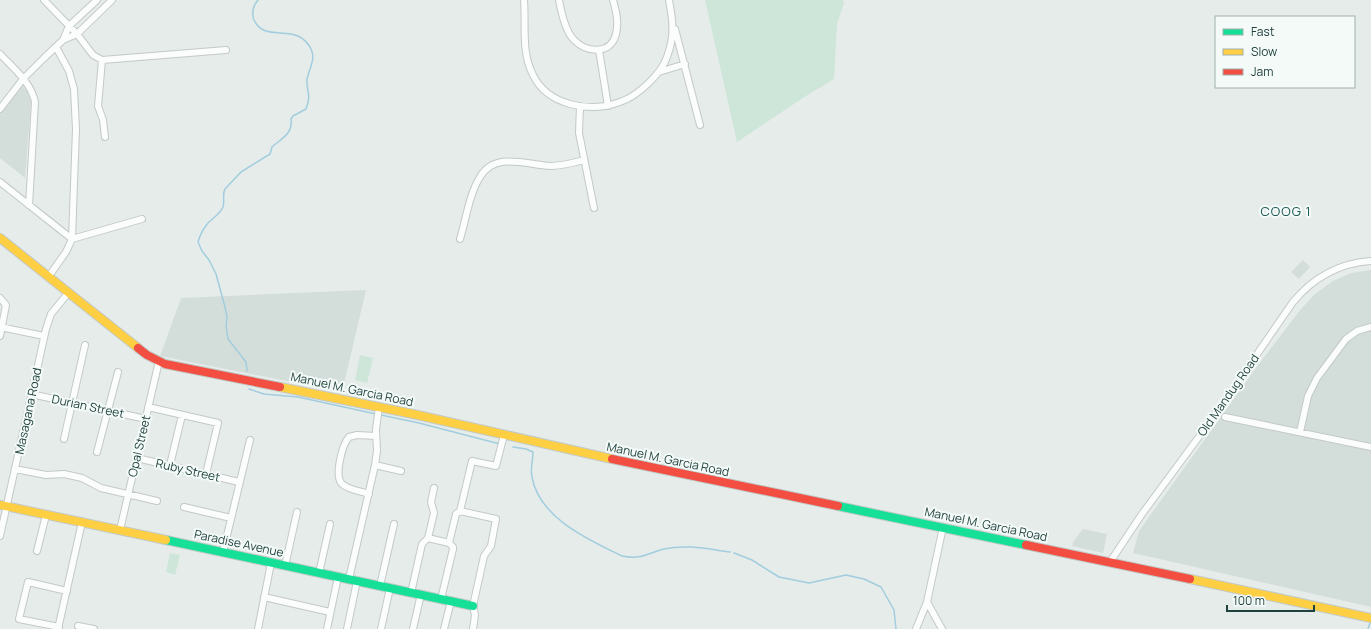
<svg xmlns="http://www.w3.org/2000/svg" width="1371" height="629" font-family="Manrope,sans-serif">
  <rect width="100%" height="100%" fill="#e6ecea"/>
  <path fill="#d3deda" d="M23,86L28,93L31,102L25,178L0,158V114Z
    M1303,260L1310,267L1299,279L1291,272Z
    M1371,270V607L1133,553L1139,531L1258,365L1301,309L1315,294L1333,281L1351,273Z
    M366,290L342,392L160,356L181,298Z
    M1083,529L1107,534L1103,553L1072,546L1073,542Z"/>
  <path fill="#cee6d9" d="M705,0H843L844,3L837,24L834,79L806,96L737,142Z
    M360,355L373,358L367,383L355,380Z
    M170,553L180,555L175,575L166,572Z"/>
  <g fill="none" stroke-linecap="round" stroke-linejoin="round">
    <path stroke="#a2cdde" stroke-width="1.5" d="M247,371L246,362L228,339L226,326L227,317L225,307L216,274L209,260L202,251L198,242C200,235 203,229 208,223C213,218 220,214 223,207C225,201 222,194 225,189L241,172L270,154L272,147C282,138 293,134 291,119L293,116L306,109C312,94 306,91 307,79C309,69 316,59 311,49C309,44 303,38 298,36C283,29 263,39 254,20C251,12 253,6 258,0
      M249,389L264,394L298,397L376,414
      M381,415L419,423L500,444
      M513,447L526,449L533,452C533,460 530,469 532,477C539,518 589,540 622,556C642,560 647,553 664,549C686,544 708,549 730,552
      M734,553L752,560L779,577L809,583L846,575L864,579L881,587L894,610L896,629
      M1368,629L1370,623"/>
    <g stroke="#c3c9c7" stroke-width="8">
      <path id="street" d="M44,0L77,34L93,55L102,60L226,50
        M524,0C526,25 521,52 533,75C548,106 590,113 620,102C638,96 661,74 667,57C675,35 673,22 669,0
        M559,0C561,11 566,32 574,40C587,53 611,55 616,34C619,22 616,11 613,0
        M675,29L700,125
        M63,40L69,26L97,0
        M599,50L608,106
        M0,54C13,68 31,82 35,102L29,205
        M102,60L98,106L103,120L105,137
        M659,72L685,64
        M580,106L579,133L594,208
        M0,109L23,79L43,59L63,40L77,34L112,0
        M0,182L72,239
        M72,239L142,219
        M460,239C466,219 469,195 480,177C495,151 527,165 550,166C562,166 573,163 584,160
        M49,276L66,252L72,239L76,129L74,89L69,71L56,47
        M0,298L6,305L0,336
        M0,327L44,336
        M31,394L146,419
        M148,407L218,423L206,474
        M1225,417L1371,447
        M1300,432L1308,396L1317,378L1346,339L1357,331L1371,327
        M64,439L85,345
        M97,452L118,372
        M137,458L239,482
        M170,465L182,415
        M375,465L401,471
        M15,469L46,475L64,474L82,478L101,488L157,501
        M369,494C360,491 349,490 342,484C334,476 342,445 349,437L357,435L376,436
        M184,507L231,518
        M460,511L496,519L491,546L484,556L473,606L475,615L473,629
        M120,530L159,361
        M0,536L46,329L51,314L69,292
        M428,538L449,543
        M449,543L456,514L460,511L472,461L496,466L504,435
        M37,551L46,515
        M223,552L250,440
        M1110,562L1142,514L1215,415L1293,302C1313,278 1340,263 1371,261
        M285,566L297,512
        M319,573L330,524
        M349,579L375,465L377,451L376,429L379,407
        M380,586L394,524
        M411,593L422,544L428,538L434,513L431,502L434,488
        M264,597L330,612
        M441,599L453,549V547L449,543
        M927,602L942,629
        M78,626L94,629
        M59,627L19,619L28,582L67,591
        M58,629L82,522
        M258,629L271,563
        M327,629L338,577
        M347,629L357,581
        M381,629L390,588
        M413,629L421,594
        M444,629L451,601
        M916,629L927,602L943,527"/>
    </g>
    <g stroke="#c1cac8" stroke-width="10">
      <path id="fast" d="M838,506L1026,545
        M166,540L473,606"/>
    </g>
    <g stroke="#c1cac8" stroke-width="10">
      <path id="slow" d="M0,238L138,348
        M280,387L413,414L612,459
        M0,505L166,540
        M1190,579L1371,618"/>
    </g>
    <g stroke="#c1cac8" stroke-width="10">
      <path id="jam" d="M138,348L147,355L165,364L280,387
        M612,459L838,506
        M1026,545L1190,579"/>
    </g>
    <use href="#street" stroke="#fbfcfc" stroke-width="6"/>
    <use href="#fast" stroke="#16e098" stroke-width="8"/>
    <use href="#slow" stroke="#ffcf43" stroke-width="8"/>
    <use href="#jam" stroke="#f24e42" stroke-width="8"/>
  </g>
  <g text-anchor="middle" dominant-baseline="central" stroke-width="4" stroke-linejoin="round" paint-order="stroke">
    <g font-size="12" fill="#20423e" stroke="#f4faf8">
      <text transform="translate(352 389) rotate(12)">Manuel M. Garcia Road</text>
      <text transform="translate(1228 395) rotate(-55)">Old Mandug Road</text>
      <text transform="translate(88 406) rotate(12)">Durian Street</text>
      <text transform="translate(28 411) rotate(-78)">Masagana Road</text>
      <text transform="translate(139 446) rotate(-77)">Opal Street</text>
      <text transform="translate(668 459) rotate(12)">Manuel M. Garcia Road</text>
      <text transform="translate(188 470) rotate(13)">Ruby Street</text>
      <text transform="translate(986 524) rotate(12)">Manuel M. Garcia Road</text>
      <text transform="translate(239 543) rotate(12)">Paradise Avenue</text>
    </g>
    <g font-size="13" letter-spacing="1" fill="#195752" stroke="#f4faf8">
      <text x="1286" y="211">COOG 1</text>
    </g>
  </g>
  <rect x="1215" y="16" width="140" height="72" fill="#f4faf8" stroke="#9fb0ae"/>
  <rect x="1223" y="29" width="20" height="6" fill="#16e098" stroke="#9fb0ae"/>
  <text x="1251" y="36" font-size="12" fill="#20423e">Fast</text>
  <rect x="1223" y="49" width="20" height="6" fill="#ffcf43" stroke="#9fb0ae"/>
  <text x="1251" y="56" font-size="12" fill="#20423e">Slow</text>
  <rect x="1223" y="69" width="20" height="6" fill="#f24e42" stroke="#9fb0ae"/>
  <text x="1251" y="76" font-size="12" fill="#20423e">Jam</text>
  <path d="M1227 605v6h87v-6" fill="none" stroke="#20423e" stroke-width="2"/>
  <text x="1233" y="605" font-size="12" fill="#20423e" stroke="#f4faf8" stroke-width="3" paint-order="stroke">100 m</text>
</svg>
